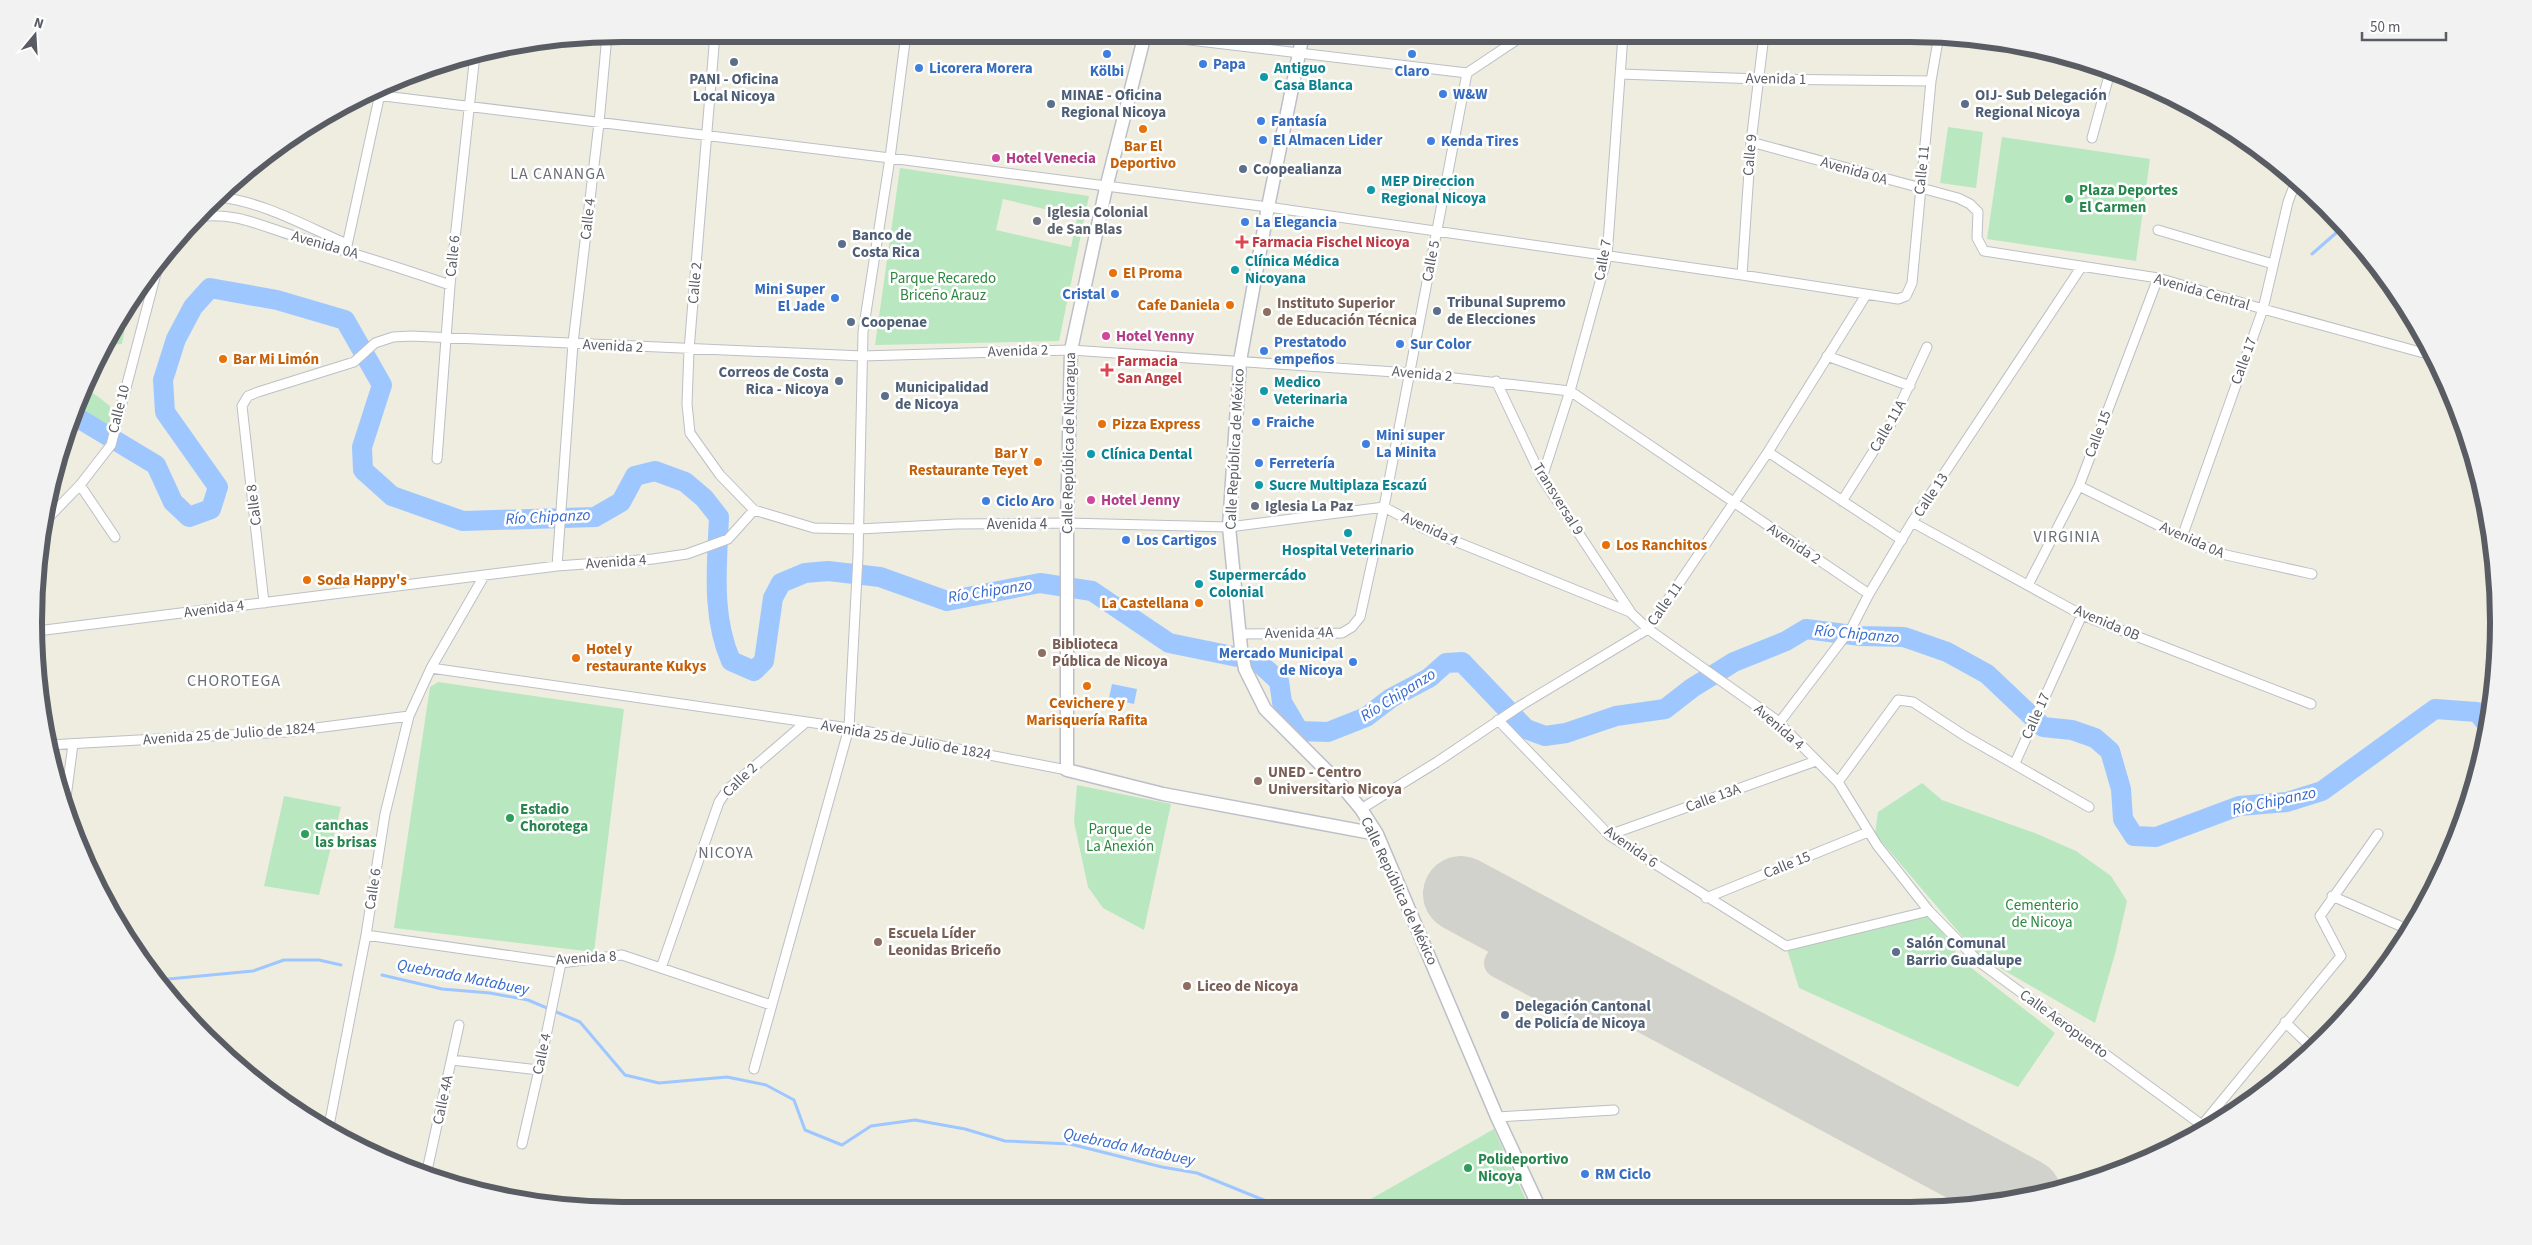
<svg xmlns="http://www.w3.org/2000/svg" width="2532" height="1245" font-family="'Source Sans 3',sans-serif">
  <rect width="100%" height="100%" fill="#eeede0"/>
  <path fill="#b9e8c0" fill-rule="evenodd" d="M1948,127L1983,132L1976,188L1940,183Z
    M2002,137L2150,159L2136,261L1987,239Z
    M900,168L1089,196L1059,341L875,345ZM1003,199L1057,212L1059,205L1079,210L1071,247L996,230Z
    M130,300L122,344L107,345Z
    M83,389L96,395L110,406V424L104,433L69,429Z
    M438,682L624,709L594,952L394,928L430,687Z
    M1922,783L1942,800L2035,833L2076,851L2111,876L2127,901L2115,954L2095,1023L1979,956L1875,834L1878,812Z
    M1077,785L1171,804L1144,930L1103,908L1088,887L1074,822Z
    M284,796L341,807L319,895L264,886Z
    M1929,911L1960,959L2055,1033L2018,1087L1799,988L1786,946Z
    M1494,1129L1529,1207L1355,1208Z"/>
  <path fill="#9fc7ff" d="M1112,684L1137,689L1134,704L1109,698Z"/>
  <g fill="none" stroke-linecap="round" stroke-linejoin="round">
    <path stroke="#9fc7ff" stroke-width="3" d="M2312,254L2344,226
      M382,975L442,989L490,993L528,1000L580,1022L625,1075L659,1083L727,1077L766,1085L794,1100L805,1130L842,1145L871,1126L915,1120L965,1129L1005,1141L1070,1144L1162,1167L1197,1173L1266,1201L1271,1208
      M158,980L253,971L284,960H319L341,965"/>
    <path stroke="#9fc7ff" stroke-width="20" d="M73,415L156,465L173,502L189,517L211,509L218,487L165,412L163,380L176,339L193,307L210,288L277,300L345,320L382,385L362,447L363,470L392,496L463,521L595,517L621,502L635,476L655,471L685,482L704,498L719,517C717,565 711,615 731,661L754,671L764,661L773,598L781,583L805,573L828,571L880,577L947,601L1040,583L1092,591L1169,643L1257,661L1279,681L1282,702L1299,731L1328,732L1366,717L1391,698L1429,678L1446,663L1462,662L1526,729L1545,736L1566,733L1616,716L1665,709L1692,688L1734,662L1786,641L1806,629L1861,636L1904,637L1947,652L1987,674L2043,727L2072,730L2095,738L2110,751L2121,789L2123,819L2134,836L2156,837L2239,806L2287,802L2322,791L2435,709L2477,712L2487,724"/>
    <path stroke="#d2d2cc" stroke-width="30" d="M1521,927L1499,963L1597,1015L1616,978"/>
    <path stroke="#d2d2cc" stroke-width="76" d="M1461,894L2024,1196"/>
    <g stroke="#bdbfc6" stroke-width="11">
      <path id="street" d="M715,34L689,350L687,404L690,433L720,475L754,510
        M1139,34L1467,73
        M1467,73L1524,35
        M1620,74L1759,79L1931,81
        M368,94L890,158L1268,207L1742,275L1898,299L1906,296L1912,283L1931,81L1939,35
        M2092,138L2110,72
        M1751,142L1958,198L1970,204L1978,212L1977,238L1984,251L2158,278L2263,309L2431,355
        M219,197C264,202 307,227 347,244
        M198,217C232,211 262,226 294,236C346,251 398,267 450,285
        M2158,230L2273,264
        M346,250L381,89
        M1742,275L1751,142L1764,35
        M1827,356L1910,386
        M1496,381L1542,478L1630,611
        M1768,452L1902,540
        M437,459L450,285L475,54
        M1542,478L1570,391L1607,257L1623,35
        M80,485L115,537
        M2079,486L2182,537L2226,555L2312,574
        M1842,501L1892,422L1927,347
        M1912,522L2082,615L2311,704
        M41,535L48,518L80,485L111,445L159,262
        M2182,537L2263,309L2288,202L2296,181
        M557,566L573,343L599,123L607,35
        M2028,585L2079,486L2158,278
        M264,603L242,406L248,396L258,392L354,362L375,343L393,337L411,336L862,356L1071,350L1410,373L1570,391L1869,594
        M36,604L38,631
        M37,631L557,566L653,559L687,554L728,539L754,510L814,528L859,529L956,524L1067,523L1229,527L1384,507L1425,529L1630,612L1648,629L1775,719L1838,782L1877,845L1929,911L1978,961L2206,1128
        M1240,634L1342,633L1352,627L1360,617L1384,507L1467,73
        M431,668L849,728L1067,770
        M1498,720L1609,835L1786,946L1929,911
        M1779,723L1852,627L1869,594L1912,522L2082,266
        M48,745L285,732L409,716
        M2015,763L2082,615
        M1838,782L1898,700L1913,702L1965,736L2089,807
        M65,805L73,744
        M1361,809L1437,762L1520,706L1648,629L1768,452L1866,295
        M1609,835L1816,761
        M2332,896L2407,929
        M1706,898L1868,832
        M366,935L561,963L622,955L771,1005
        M661,968L719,802L728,789L805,723
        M2285,1022L2311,1047
        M452,1060L539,1070
        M754,1069L849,728L858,556L863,332L890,158L906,34
        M1497,1117L1614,1110
        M2202,1125L2341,956L2320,916L2378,834
        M328,1131L366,935L385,814L409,716L431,668L484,576
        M522,1144L539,1070L561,963
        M426,1175L459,1025"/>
    </g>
    <g stroke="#bdbfc8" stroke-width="15">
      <path id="secondary" d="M1145,34L1106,188L1071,350L1067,523V770L1163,794L1377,834
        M1303,34L1268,207L1240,361L1229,527L1241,648L1245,669L1265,709L1341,785L1361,809L1377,834L1497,1117L1539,1207"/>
    </g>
    <use href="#street" stroke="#fff" stroke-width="9"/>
    <use href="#secondary" stroke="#fff" stroke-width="12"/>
  </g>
  <g fill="#3f7fe0" stroke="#fff" stroke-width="2">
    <circle cx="1107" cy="54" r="5"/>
    <circle cx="1412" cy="54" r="5"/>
    <circle cx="1203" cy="64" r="5"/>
    <circle cx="919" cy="68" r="5"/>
    <circle cx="1443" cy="94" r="5"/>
    <circle cx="1261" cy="121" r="5"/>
    <circle cx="1263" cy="140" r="5"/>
    <circle cx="1431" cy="141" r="5"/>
    <circle cx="1245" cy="222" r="5"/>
    <circle cx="1115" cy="294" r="5"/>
    <circle cx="835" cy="298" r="5"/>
    <circle cx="1400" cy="344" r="5"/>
    <circle cx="1264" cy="351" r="5"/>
    <circle cx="1256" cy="422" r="5"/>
    <circle cx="1366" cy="444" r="5"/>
    <circle cx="1259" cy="463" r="5"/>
    <circle cx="986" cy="501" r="5"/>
    <circle cx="1126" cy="540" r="5"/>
    <circle cx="1353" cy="662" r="5"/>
    <circle cx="1585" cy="1174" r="5"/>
  </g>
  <g fill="#5c6f8a" stroke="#fff" stroke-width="2">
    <circle cx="734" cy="62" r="5"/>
    <circle cx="1051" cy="104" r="5"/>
    <circle cx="1965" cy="104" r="5"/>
    <circle cx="1243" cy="169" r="5"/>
    <circle cx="842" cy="244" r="5"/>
    <circle cx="1437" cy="311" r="5"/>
    <circle cx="851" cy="322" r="5"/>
    <circle cx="839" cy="381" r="5"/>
    <circle cx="885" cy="396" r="5"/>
    <circle cx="1896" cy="952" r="5"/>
    <circle cx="1505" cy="1015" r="5"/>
  </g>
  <g fill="#0f9aa8" stroke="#fff" stroke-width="2">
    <circle cx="1264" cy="77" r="5"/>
    <circle cx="1371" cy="190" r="5"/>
    <circle cx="1235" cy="270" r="5"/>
    <circle cx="1264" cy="391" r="5"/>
    <circle cx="1091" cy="454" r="5"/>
    <circle cx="1259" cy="485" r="5"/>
    <circle cx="1348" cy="533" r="5"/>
    <circle cx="1199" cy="584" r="5"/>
  </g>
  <g fill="#e8710a" stroke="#fff" stroke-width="2">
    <circle cx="1143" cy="129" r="5"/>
    <circle cx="1113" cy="273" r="5"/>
    <circle cx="1230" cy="305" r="5"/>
    <circle cx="223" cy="359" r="5"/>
    <circle cx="1102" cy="424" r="5"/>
    <circle cx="1038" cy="462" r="5"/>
    <circle cx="1606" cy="545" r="5"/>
    <circle cx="307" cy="580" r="5"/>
    <circle cx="1199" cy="603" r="5"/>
    <circle cx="576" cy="658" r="5"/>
    <circle cx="1087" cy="686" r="5"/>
  </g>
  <g fill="#d1479c" stroke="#fff" stroke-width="2">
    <circle cx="996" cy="158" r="5"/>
    <circle cx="1106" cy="336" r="5"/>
    <circle cx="1091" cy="500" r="5"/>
  </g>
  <g fill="#2e9e5b" stroke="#fff" stroke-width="2">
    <circle cx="2069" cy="199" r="5"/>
    <circle cx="510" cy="818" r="5"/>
    <circle cx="305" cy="834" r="5"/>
    <circle cx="1468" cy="1168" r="5"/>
  </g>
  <g fill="#6b7280" stroke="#fff" stroke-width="2">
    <circle cx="1037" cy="221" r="5"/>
    <circle cx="1255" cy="506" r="5"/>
  </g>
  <g fill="#e0444e" stroke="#fff" stroke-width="2">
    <path d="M1239.5 234.5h5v5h5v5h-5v5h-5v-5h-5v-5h5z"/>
    <path d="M1104.5 362.5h5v5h5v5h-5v5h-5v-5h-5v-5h5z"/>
  </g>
  <g fill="#8d6e63" stroke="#fff" stroke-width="2">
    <circle cx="1267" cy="312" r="5"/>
    <circle cx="1042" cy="653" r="5"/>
    <circle cx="1258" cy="781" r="5"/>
    <circle cx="878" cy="942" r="5"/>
    <circle cx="1187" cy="986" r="5"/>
  </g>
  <g text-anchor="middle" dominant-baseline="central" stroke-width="5" stroke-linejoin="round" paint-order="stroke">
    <g font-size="15" font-weight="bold" fill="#366cbe" stroke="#fff" text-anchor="start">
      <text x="1213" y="64">Papa</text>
      <text x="929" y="68">Licorera Morera</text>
      <text x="1107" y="71" text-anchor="middle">Kölbi</text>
      <text x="1412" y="71" text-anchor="middle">Claro</text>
      <text x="1453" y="94">W&amp;W</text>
      <text x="1271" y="121">Fantasía</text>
      <text x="1273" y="140">El Almacen Lider</text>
      <text x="1441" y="141">Kenda Tires</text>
      <text x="1255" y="222">La Elegancia</text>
      <text x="825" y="289" text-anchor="end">Mini Super<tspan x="825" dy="17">El Jade</tspan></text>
      <text x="1105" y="294" text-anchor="end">Cristal</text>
      <text x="1274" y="342">Prestatodo<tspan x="1274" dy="17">empeños</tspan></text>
      <text x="1410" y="344">Sur Color</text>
      <text x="1266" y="422">Fraiche</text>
      <text x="1376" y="435">Mini super<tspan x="1376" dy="17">La Minita</tspan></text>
      <text x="1269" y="463">Ferretería</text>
      <text x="996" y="501">Ciclo Aro</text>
      <text x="1136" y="540">Los Cartigos</text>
      <text x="1343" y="653" text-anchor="end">Mercado Municipal<tspan x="1343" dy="17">de Nicoya</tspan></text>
      <text x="1595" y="1174">RM Ciclo</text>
    </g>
    <g font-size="15" font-weight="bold" fill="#0d838f" stroke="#fff" text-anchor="start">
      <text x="1274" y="68">Antiguo<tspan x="1274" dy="17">Casa Blanca</tspan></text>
      <text x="1381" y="181">MEP Direccion<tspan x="1381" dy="17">Regional Nicoya</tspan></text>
      <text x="1245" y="261">Clínica Médica<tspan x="1245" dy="17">Nicoyana</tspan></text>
      <text x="1274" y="382">Medico<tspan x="1274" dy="17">Veterinaria</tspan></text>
      <text x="1101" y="454">Clínica Dental</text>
      <text x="1269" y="485">Sucre Multiplaza Escazú</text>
      <text x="1348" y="550" text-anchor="middle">Hospital Veterinario</text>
      <text x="1209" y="575">Supermercádo<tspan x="1209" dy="17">Colonial</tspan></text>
    </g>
    <g font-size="15" font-weight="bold" fill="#4e5e75" stroke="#fff" text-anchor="start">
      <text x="734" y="79" text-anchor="middle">PANI - Oficina<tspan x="734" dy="17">Local Nicoya</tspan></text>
      <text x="1061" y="95">MINAE - Oficina<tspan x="1061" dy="17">Regional Nicoya</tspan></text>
      <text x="1975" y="95">OIJ- Sub Delegación<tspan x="1975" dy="17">Regional Nicoya</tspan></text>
      <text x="1253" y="169">Coopealianza</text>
      <text x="852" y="235">Banco de<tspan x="852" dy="17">Costa Rica</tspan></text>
      <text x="1447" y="302">Tribunal Supremo<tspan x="1447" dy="17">de Elecciones</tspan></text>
      <text x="861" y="322">Coopenae</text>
      <text x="829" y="372" text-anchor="end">Correos de Costa<tspan x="829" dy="17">Rica - Nicoya</tspan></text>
      <text x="895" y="387">Municipalidad<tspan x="895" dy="17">de Nicoya</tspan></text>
      <text x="1906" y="943">Salón Comunal<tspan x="1906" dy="17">Barrio Guadalupe</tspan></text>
      <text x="1515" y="1006">Delegación Cantonal<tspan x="1515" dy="17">de Policía de Nicoya</tspan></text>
    </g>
    <g font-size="15" fill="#595c63" stroke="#fff">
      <text transform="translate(1776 79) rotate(1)">Avenida 1</text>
      <text transform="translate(1750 155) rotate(-85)">Calle 9</text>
      <text transform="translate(1922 170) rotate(-84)">Calle 11</text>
      <text transform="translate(1854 171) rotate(16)">Avenida 0A</text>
      <text transform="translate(588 219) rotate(-83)">Calle 4</text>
      <text transform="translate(325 245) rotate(16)">Avenida 0A</text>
      <text transform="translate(453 256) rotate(-84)">Calle 6</text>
      <text transform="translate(1603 260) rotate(-80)">Calle 7</text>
      <text transform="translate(1431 261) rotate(-79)">Calle 5</text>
      <text transform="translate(695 283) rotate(-85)">Calle 2</text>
      <text transform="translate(2202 292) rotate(16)">Avenida Central</text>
      <text transform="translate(613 346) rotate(3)">Avenida 2</text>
      <text transform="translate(1018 351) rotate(-2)">Avenida 2</text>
      <text transform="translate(2244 361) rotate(-70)">Calle 17</text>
      <text transform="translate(1422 374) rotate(5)">Avenida 2</text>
      <text transform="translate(119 409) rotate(-76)">Calle 10</text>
      <text transform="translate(1888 426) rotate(-60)">Calle 11A</text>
      <text transform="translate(2098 434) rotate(-69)">Calle 15</text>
      <text transform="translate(1069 443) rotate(-89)">Calle República de Nicaragua</text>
      <text transform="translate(1235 449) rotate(-87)">Calle República de México</text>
      <text transform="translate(1931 495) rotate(-56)">Calle 13</text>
      <text transform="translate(1558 499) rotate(58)">Transversal 9</text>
      <text transform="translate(254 505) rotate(-97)">Calle 8</text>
      <text x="1017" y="524">Avenida 4</text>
      <text transform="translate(1430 529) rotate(25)">Avenida 4</text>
      <text transform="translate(2192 540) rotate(24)">Avenida 0A</text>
      <text transform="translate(1794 544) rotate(34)">Avenida 2</text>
      <text transform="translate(616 562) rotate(-4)">Avenida 4</text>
      <text transform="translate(1665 604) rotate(-55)">Calle 11</text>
      <text transform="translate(214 609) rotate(-7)">Avenida 4</text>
      <text transform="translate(2107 623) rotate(23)">Avenida 0B</text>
      <text transform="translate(1299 633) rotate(-1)">Avenida 4A</text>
      <text transform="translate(2036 716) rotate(-66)">Calle 17</text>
      <text transform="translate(1779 727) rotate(41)">Avenida 4</text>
      <text transform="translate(229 734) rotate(-4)">Avenida 25 de Julio de 1824</text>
      <text transform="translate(906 740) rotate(10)">Avenida 25 de Julio de 1824</text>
      <text transform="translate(740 780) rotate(-44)">Calle 2</text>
      <text transform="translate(1713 798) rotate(-20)">Calle 13A</text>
      <text transform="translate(1631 847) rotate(35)">Avenida 6</text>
      <text transform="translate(1787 865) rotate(-22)">Calle 15</text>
      <text transform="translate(373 889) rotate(-81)">Calle 6</text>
      <text transform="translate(1399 891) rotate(65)">Calle República de México</text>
      <text transform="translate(586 958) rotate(-4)">Avenida 8</text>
      <text transform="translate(2064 1024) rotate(36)">Calle Aeropuerto</text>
      <text transform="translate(542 1054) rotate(-78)">Calle 4</text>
      <text transform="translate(443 1100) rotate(-78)">Calle 4A</text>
    </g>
    <g font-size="15" font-weight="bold" fill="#c56008" stroke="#fff" text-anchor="start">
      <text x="1143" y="146" text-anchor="middle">Bar El<tspan x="1143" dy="17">Deportivo</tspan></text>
      <text x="1123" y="273">El Proma</text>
      <text x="1220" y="305" text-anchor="end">Cafe Daniela</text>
      <text x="233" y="359">Bar Mi Limón</text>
      <text x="1112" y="424">Pizza Express</text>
      <text x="1028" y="453" text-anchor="end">Bar Y<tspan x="1028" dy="17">Restaurante Teyet</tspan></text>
      <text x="1616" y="545">Los Ranchitos</text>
      <text x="317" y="580">Soda Happy's</text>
      <text x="1189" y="603" text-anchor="end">La Castellana</text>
      <text x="586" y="649">Hotel y<tspan x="586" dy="17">restaurante Kukys</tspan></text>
      <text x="1087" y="703" text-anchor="middle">Cevichere y<tspan x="1087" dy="17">Marisquería Rafita</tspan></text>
    </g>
    <g font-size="15" font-weight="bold" fill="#b23c85" stroke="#fff" text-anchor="start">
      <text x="1006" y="158">Hotel Venecia</text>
      <text x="1116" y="336">Hotel Yenny</text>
      <text x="1101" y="500">Hotel Jenny</text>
    </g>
    <g font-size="15" font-weight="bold" fill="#27864d" stroke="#fff" text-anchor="start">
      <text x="2079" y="190">Plaza Deportes<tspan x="2079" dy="17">El Carmen</tspan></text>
      <text x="520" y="809">Estadio<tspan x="520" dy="17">Chorotega</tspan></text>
      <text x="315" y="825">canchas<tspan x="315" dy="17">las brisas</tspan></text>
      <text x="1478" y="1159">Polideportivo<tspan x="1478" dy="17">Nicoya</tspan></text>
    </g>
    <g font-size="15" font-weight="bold" fill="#5b616d" stroke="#fff" text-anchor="start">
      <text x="1047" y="212">Iglesia Colonial<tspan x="1047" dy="17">de San Blas</tspan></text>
      <text x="1265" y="506">Iglesia La Paz</text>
    </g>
    <g font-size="15" font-weight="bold" fill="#be3a42" stroke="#fff" text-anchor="start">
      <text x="1252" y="242">Farmacia Fischel Nicoya</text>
      <text x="1117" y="361">Farmacia<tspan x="1117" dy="17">San Angel</tspan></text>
    </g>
    <g font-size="15" fill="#2c873e" stroke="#fff">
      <text x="943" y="278">Parque Recaredo<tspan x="943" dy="17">Briceño Arauz</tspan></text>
      <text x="1120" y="829">Parque de<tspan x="1120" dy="17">La Anexión</tspan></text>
      <text x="2042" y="905">Cementerio<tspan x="2042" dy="17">de Nicoya</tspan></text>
    </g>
    <g font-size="15" font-weight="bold" fill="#785e54" stroke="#fff" text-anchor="start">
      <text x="1277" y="303">Instituto Superior<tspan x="1277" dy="17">de Educación Técnica</tspan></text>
      <text x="1052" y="644">Biblioteca<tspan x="1052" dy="17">Pública de Nicoya</tspan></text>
      <text x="1268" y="772">UNED - Centro<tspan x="1268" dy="17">Universitario Nicoya</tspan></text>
      <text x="888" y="933">Escuela Líder<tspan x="888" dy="17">Leonidas Briceño</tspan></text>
      <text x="1197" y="986">Liceo de Nicoya</text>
    </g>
    <g font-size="16" letter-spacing="1" fill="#6a6e75" stroke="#fff">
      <text x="558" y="174">LA CANANGA</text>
      <text x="2067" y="537">VIRGINIA</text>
      <text x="234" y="681">CHOROTEGA</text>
      <text x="726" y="853">NICOYA</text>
    </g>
    <g font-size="16" font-style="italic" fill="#366ace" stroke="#fff">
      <text transform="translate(548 517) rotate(-3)">Río Chipanzo</text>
      <text transform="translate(990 591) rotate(-9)">Río Chipanzo</text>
      <text transform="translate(1857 634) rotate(5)">Río Chipanzo</text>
      <text transform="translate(1398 695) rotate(-32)">Río Chipanzo</text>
      <text transform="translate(2274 801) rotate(-12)">Río Chipanzo</text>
      <text transform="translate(463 977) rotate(11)">Quebrada Matabuey</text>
      <text transform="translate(1129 1147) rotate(12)">Quebrada Matabuey</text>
    </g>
  </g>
  <path d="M0 0H2532V1245H0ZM622 42H1910A580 580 0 0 1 2490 622V622A580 580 0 0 1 1910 1202H622A580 580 0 0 1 42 622V622A580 580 0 0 1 622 42Z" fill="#f2f2f3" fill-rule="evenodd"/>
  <path fill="none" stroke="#595c63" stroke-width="6" d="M622 42H1910A580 580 0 0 1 2490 622V622A580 580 0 0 1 1910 1202H622A580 580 0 0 1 42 622V622A580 580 0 0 1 622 42Z"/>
  <g transform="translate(35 35) rotate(18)" stroke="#ffffff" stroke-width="4" paint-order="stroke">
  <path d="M0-4L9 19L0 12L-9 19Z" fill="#595c63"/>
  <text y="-8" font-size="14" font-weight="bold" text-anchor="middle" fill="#595c63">N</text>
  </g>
  <path d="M2362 32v8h84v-8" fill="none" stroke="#595c63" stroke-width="2.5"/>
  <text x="2370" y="32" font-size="15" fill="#595c63" stroke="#ffffff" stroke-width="4" paint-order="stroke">50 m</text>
</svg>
